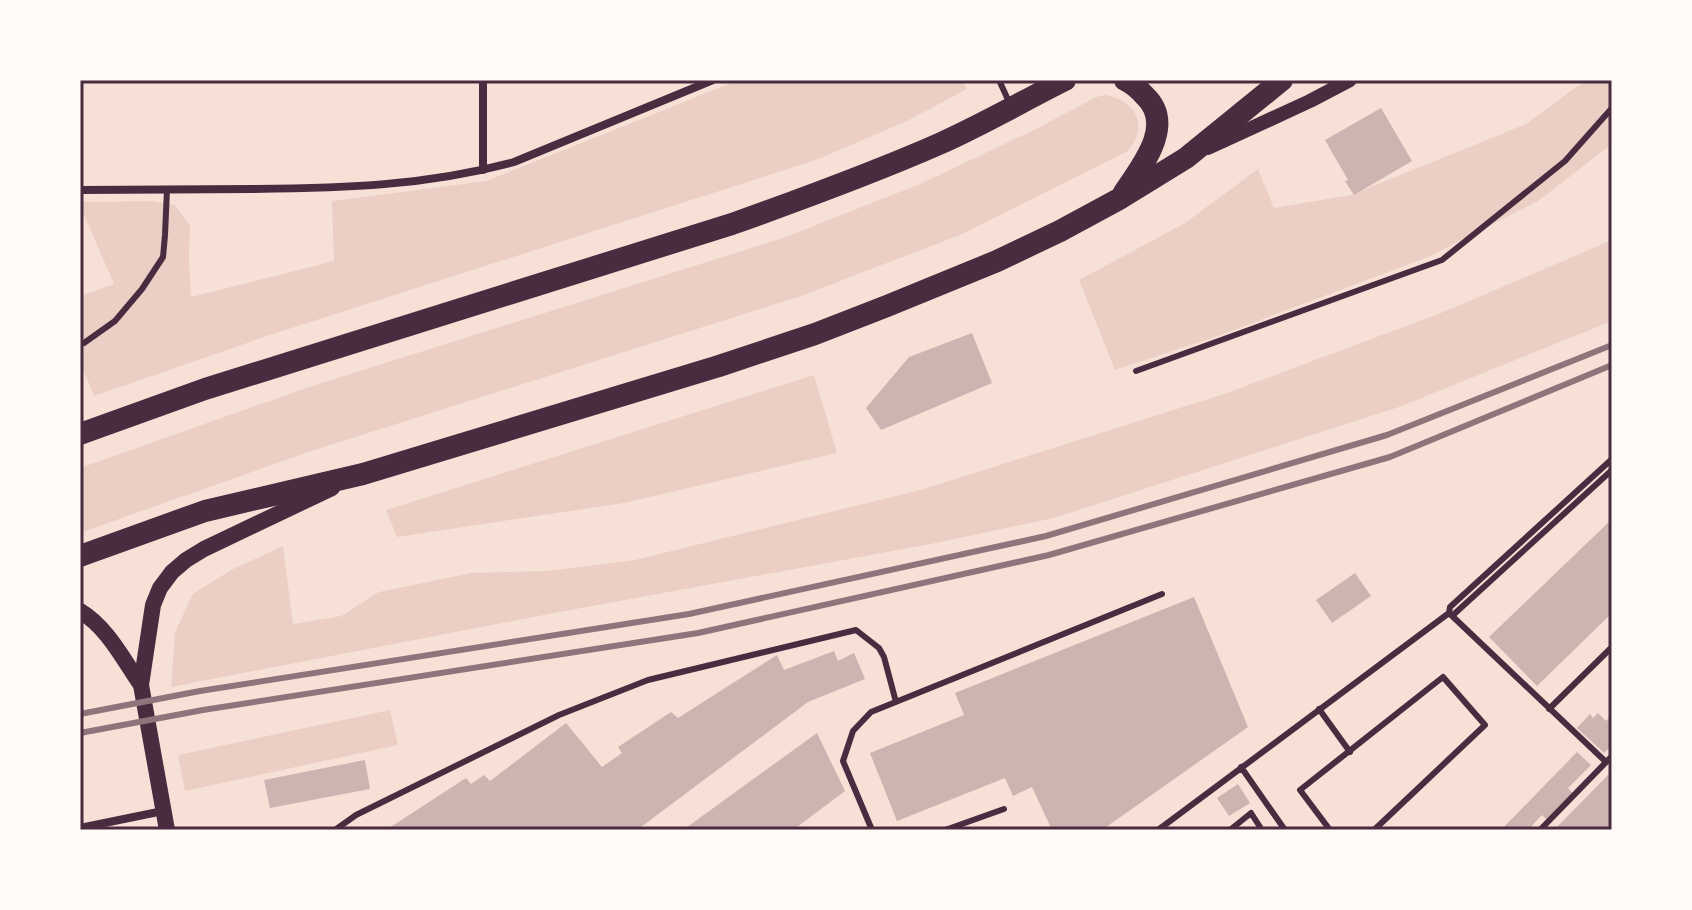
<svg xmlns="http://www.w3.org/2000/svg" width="1692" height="910" font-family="'DejaVu Sans',sans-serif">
  <rect width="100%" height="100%" fill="#f7e1d7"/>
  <path fill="#ebcfc5" d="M739,80H962L967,89L907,121L816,160L273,334L94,396L80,361V296L114,284L80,206V202L152,201L175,205L190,225L189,261L191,297L334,261L332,201L486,181Z
    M1586,80H1612V144L1538,201L1428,257L1218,336L1115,370L1079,280L1185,223L1258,169L1274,208L1351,195L1526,124Z
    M1105,95C1136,100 1149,126 1128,151L960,235L801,296L305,453L80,533V468L309,387L783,238L920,184L1040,127L1096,97Z
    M1612,240V321L1399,407L1054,518L931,544L554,613L171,687L175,632L193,594L231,570L283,546L293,624L341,616L379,592L471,573L547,571L635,560L924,489L1224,394L1446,311Z
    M814,375L837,453L624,503L397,537L386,510Z
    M390,710L398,745L185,791L178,755Z"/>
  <path fill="#ccb4b1" d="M1381,108L1412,161L1354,195L1345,181L1348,180L1325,140Z
    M972,333L992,383L881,430L866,408L909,357Z
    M1612,519V613L1537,686L1489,637Z
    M1355,573L1371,596L1332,623L1316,600Z
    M1194,597L1248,727L1102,830H1048L1051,828L1032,787L1013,796L1005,778L897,821L870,753L964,715L955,693Z
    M834,651L838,661L854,653L865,679L808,702L637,830H386L466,778L471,784L484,775L490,781L566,723L602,767L622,753L618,747L671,712L678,718L777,655L784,670Z
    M1598,713L1606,721L1612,714V745L1604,753L1577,728L1590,714L1593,718Z
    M817,733L845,791L793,830H683Z
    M1577,752L1591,765L1568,788L1574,795L1548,821L1542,815L1528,830H1501Z
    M365,760L370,789L270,808L264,780Z
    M1612,771V830H1554Z
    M1238,784L1250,803L1229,816L1217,798Z"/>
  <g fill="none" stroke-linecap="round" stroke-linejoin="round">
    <path stroke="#4a2c40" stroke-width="6" d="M999,80L1009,102
      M84,343L115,321L142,289L163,257L165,235L167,189
      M1136,371L1442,260L1565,161L1612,108
      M1449,613L1606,762
      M1452,616L1612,470
      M1319,709L1350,752
      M1549,709L1612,647
      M1241,767L1285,830
      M335,830L356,815L559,715L648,680L856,630L879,648L884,657L896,702
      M872,830L843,761L853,731L871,712L1162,594
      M945,830L1004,809
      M1158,830L1449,613L1450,607L1612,459
      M1230,830L1251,813L1260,827
      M1330,830L1300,790L1443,677L1485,725L1374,830
      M1540,830L1612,756"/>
    <path stroke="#4a2c40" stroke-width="8" d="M483,170V80
      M80,190C137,190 195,189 252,189C344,188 425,186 514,162L713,80
      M80,828L163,811"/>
    <path stroke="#4a2c40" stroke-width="14" d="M1208,148L1310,101L1350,80"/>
    <path stroke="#4a2c40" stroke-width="16" d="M80,611C107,627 123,659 141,685
      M167,830L141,685L153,605L160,588L172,572L186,560L204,549L332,488"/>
    <path stroke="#4a2c40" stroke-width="22" d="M1123,194C1141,167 1176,125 1145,96C1139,89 1133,84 1125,80
      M80,434L205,389L732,224C802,199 871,174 939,144C982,125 1023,101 1065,80
      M80,556L205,511L363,474L719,366L815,334L887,306L997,261L1060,231L1121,198L1186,158L1282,80"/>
    <path stroke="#8f747c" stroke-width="6" d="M80,714L200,691L689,614L1046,536L1387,435L1612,345
      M80,733L203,710L698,633L1049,555L1390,457L1612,365"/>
  </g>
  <rect width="1692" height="910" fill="none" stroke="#fffaf5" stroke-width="164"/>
  <rect x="82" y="82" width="1528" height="746" fill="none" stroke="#4a2c40" stroke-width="3"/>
</svg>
